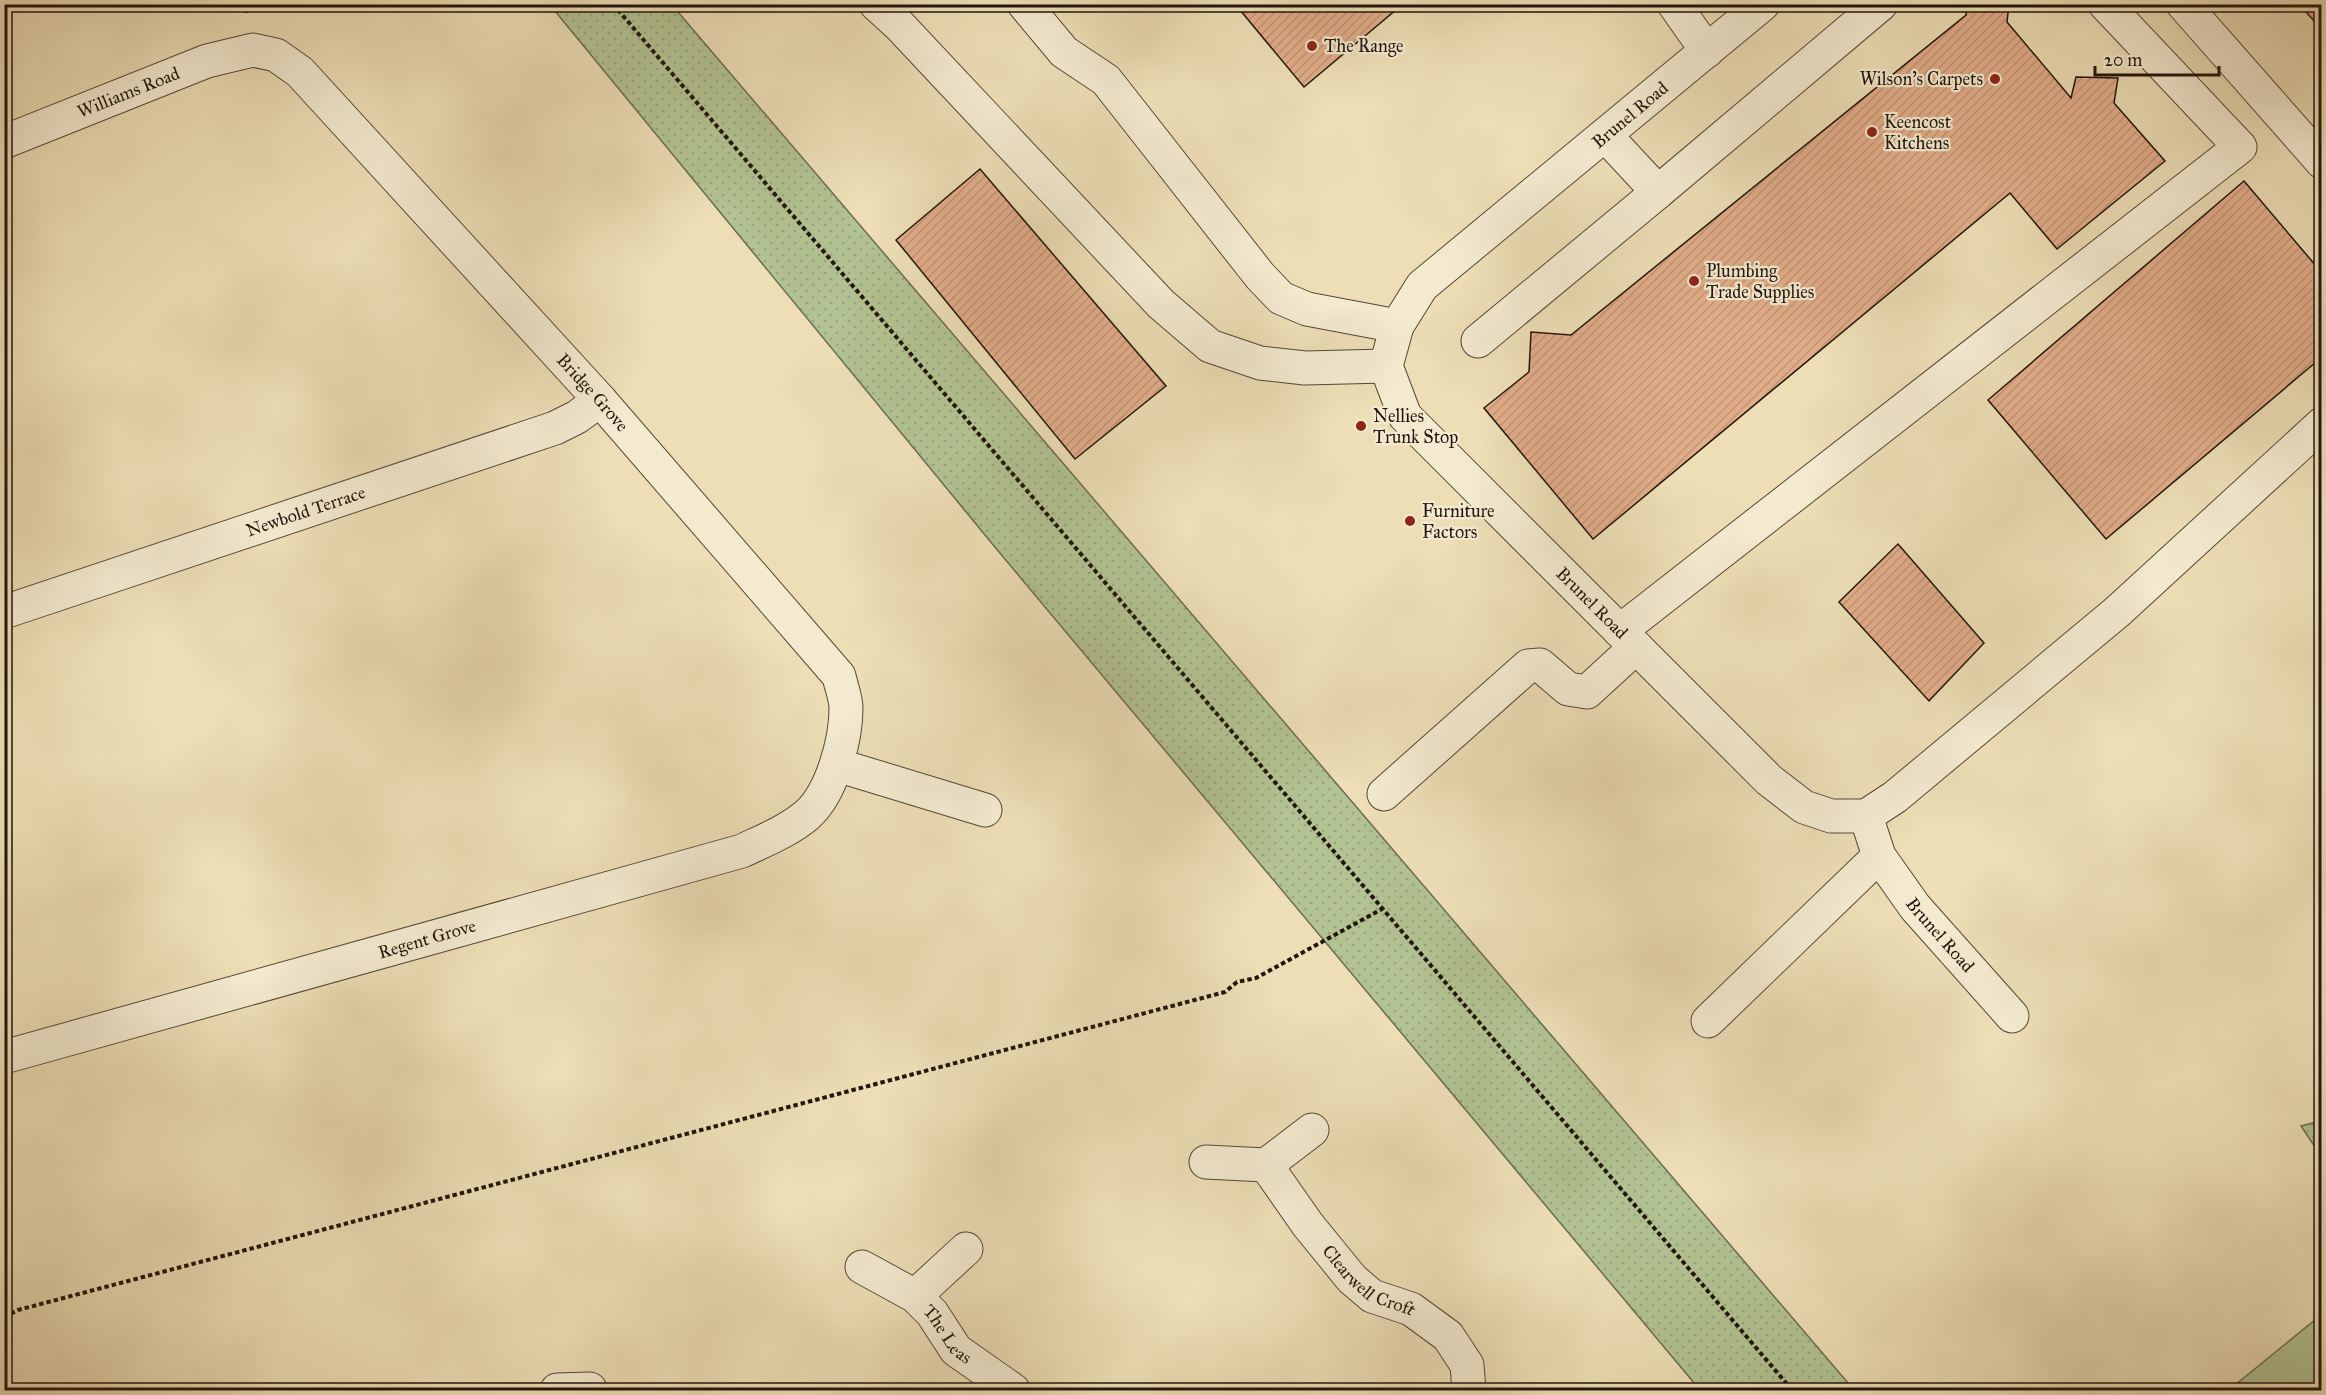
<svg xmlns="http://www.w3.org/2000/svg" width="2326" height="1395" font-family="'IM FELL Great Primer',serif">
  <defs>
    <pattern id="green-dots" width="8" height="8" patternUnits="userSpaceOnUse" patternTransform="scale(1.5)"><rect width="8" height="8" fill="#b2c292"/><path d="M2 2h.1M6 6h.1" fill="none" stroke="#99a67d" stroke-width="1.8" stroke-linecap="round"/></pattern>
    <pattern id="building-hatch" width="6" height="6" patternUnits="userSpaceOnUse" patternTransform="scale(1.5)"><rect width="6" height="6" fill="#e1ad89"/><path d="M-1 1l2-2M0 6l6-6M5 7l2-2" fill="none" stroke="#c19475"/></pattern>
  </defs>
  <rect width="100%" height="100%" fill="#eddeb6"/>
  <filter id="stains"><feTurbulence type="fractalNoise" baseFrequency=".00333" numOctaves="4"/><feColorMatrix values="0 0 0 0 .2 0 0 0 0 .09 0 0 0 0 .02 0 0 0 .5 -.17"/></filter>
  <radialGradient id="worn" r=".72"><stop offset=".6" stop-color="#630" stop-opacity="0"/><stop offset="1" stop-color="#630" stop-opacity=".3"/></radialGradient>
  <path fill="url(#green-dots)" stroke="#6a6c50" stroke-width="1.5" d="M550,5H672L1854,1390H1700L994,546Z
    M2321,1121H2322L2321,1156L2301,1126Z"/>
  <path fill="#b2c292" stroke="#6a6c50" stroke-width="1.5" d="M2321,1315V1390H2229Z"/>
  <path fill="url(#building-hatch)" stroke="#22150d" stroke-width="1.5" d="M1235,4H1403L1304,87Z
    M1967,4H2009L2007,22L2071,98L2076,77L2118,78L2114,103L2165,161L2057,249L2010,193L1593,539L1484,408L1529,372L1531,332L1571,335L1966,15Z
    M2299,4H2322V30Z
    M980,169L1166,386L1075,459L896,240Z
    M2244,181L2322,273V357L2106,539L1988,400Z
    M1898,544L1984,643L1929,701L1839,602Z"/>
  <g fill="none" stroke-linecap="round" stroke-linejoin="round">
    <g stroke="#554737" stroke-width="35">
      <g id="minor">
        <path d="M876,4L899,25L1161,304L1210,346L1260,363L1305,368L1386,366"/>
        <path d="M1024,4L1064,52L1106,80L1260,276L1281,298L1307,309L1397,326"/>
        <path d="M1674,4L1707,51"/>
        <path id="s1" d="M1763,4L1422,286L1397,326L1386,366L1405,416L1769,780L1804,807L1831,816H1866L1895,797L2117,612L2322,424"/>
        <path d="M2183,4L2322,162"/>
        <path d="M1605,135L1658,192L1881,4"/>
        <path id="s2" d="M4,142L207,61L253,50L276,55L300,72L600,400L839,676C841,686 846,698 846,708C846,740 832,793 807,815C788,831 765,840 742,851L4,1057"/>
        <path d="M1478,341L1658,192"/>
        <path id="s3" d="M4,612L555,428L577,417L600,400"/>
        <path d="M1620,631L2240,147L2105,4"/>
        <path d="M837,765L985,810"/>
        <path d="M1384,794L1528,666L1540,665L1568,689L1587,692L1636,647"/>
        <path id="s4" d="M1866,816L1879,856L1915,907L2012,1016"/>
        <path d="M1708,1021L1879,856"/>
        <path d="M1206,1162L1266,1165L1312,1130"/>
        <path id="s5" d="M1266,1165L1308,1225L1352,1279L1372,1296L1411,1309L1448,1336L1467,1365L1469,1390"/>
        <path id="s6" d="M862,1267L915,1296L932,1313L956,1350L1013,1390"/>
        <path d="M915,1296L966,1249"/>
        <path d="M557,1390L590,1389"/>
      </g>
    </g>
    <path stroke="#22150d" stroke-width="4" stroke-dasharray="4.5 3" stroke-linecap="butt" d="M246,4L247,13
      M613,4L1792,1390
      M4,1317L18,1310L1225,992L1237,982L1256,978L1382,909"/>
    <use href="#minor" stroke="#f3ead0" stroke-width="33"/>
  </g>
  <g fill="#8f2418" stroke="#f3ead0" stroke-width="2">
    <circle cx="1312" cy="46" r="6"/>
    <circle cx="1995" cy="79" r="6"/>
    <circle cx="1872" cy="132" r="6"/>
    <circle cx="1694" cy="281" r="6"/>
    <circle cx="1361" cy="426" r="6"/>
    <circle cx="1410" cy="521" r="6"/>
  </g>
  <g text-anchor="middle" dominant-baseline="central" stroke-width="4.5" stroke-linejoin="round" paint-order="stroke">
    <g font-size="18" fill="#22150d" stroke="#f3ead0" text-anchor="start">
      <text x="1324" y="46">The Range</text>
      <text x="1983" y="79" text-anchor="end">Wilson's Carpets</text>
      <text x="1884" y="122">Keencost<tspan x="1884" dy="21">Kitchens</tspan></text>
      <text x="1706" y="271">Plumbing<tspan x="1706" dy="21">Trade Supplies</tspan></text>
      <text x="1373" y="416">Nellies<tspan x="1373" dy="21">Trunk Stop</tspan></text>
      <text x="1422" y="511">Furniture<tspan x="1422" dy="21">Factors</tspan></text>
    </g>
    <g font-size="18" fill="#22150d" stroke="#f3ead0">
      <text stroke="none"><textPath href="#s2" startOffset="134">Williams Road</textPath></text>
      <text transform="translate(1630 115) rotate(-40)">Brunel Road</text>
      <text stroke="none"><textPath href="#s2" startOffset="753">Bridge Grove</textPath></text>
      <text stroke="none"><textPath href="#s3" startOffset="318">Newbold Terrace</textPath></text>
      <text stroke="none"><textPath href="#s1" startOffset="849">Brunel Road</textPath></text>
      <text stroke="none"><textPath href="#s4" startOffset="142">Brunel Road</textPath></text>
      <text transform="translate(427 939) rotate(-16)">Regent Grove</text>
      <text stroke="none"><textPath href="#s5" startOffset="158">Clearwell Croft</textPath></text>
      <text stroke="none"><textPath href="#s6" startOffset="111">The Leas</textPath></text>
    </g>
  </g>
  <rect width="2326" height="1395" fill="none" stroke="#eddeb6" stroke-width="24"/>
  <rect x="6" y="6" width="2314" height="1383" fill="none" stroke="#22150d" stroke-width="3"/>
  <rect x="12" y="12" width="2302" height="1371" fill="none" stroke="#22150d" stroke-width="1.5"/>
  <path d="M2095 66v9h124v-9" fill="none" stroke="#22150d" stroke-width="3"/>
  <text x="2104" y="66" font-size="18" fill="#22150d" stroke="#f3ead0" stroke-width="4.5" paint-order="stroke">20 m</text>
  <rect width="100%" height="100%" filter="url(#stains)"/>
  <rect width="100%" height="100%" fill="url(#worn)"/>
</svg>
